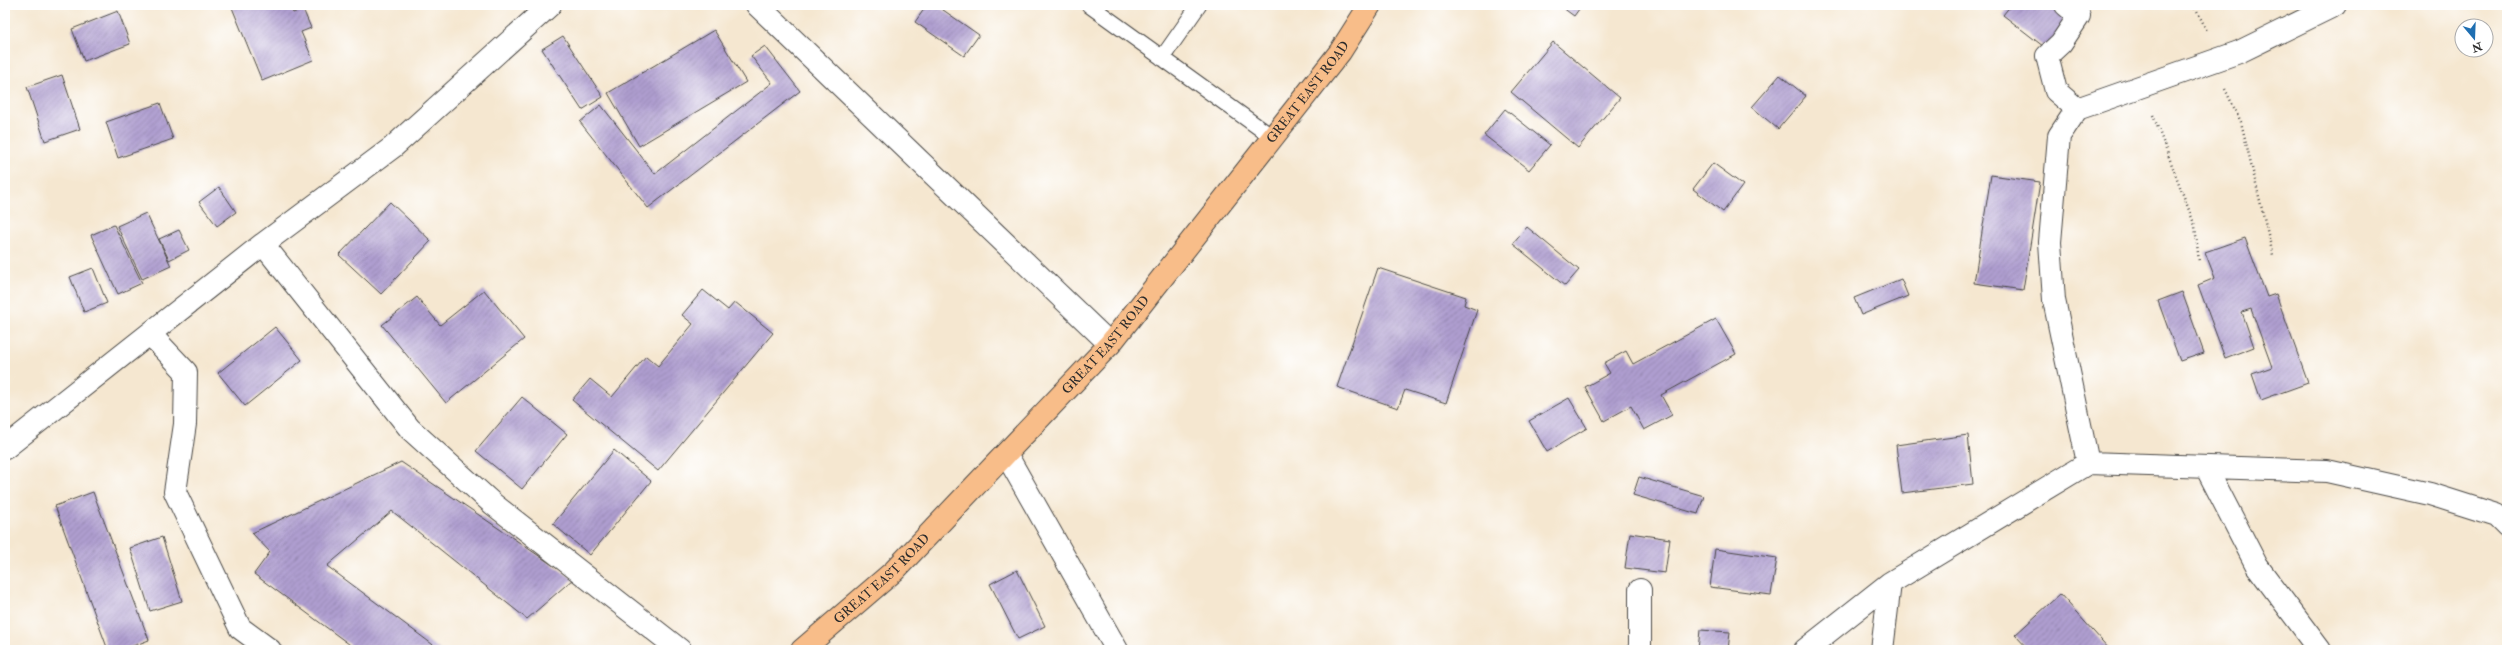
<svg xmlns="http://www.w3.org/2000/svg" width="2512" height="655" font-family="'IM FELL Double Pica',serif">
  <defs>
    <pattern id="building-hatch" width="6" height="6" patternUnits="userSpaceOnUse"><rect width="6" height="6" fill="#af9ed0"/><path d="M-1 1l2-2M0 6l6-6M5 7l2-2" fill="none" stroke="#8f81a9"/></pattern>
  </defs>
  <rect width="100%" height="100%" fill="#fff"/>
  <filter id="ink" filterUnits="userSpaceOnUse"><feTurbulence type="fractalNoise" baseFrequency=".025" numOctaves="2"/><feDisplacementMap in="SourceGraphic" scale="8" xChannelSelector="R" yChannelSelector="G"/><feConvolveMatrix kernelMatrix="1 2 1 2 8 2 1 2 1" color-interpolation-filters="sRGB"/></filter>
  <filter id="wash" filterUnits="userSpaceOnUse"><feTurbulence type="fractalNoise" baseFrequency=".012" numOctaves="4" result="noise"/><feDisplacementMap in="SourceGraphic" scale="16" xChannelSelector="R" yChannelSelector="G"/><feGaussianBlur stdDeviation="0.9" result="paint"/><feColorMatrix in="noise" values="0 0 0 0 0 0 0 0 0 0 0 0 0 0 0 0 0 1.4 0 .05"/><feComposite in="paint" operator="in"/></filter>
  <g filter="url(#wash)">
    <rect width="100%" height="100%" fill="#f5e7d0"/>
    <g id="blocks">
      <path fill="url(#building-hatch)" d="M231,5H290L293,13L303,9L311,28L301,32L313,60L262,81Z
        M927,5H936L979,35L964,56L915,22Z
        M1559,5H1582L1574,16Z
        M2011,5H2052L2071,20L2048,50L2003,15Z
        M118,11L130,44L84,61L72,29Z
        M714,30L746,82L639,146L608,93Z
        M563,36L603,97L582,110L542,49Z
        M1553,42L1620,98L1578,148L1511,92Z
        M765,46L800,91L648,208L580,122L601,105L655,174L772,83L751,56Z
        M62,75L80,129L45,141L27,87Z
        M1780,75L1806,96L1778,129L1752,107Z
        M160,103L173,139L118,158L106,122Z
        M1505,109L1550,145L1529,170L1484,135Z
        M1713,163L1743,185L1723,212L1693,189Z
        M1991,175L2040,182L2023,290L1974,283Z
        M219,187L236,212L217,226L199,202Z
        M390,202L431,241L381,294L339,255Z
        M146,213L171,266L142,279L117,226Z
        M114,225L142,283L118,294L91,235Z
        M1527,227L1579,270L1565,286L1513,244Z
        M179,230L189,250L169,260L159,239Z
        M2245,238L2267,297L2276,294L2308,383L2261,400L2252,374L2272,367L2251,309L2242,312L2254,347L2225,358L2198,285L2215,278L2205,252Z
        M93,268L107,303L84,312L70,277Z
        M1378,268L1466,297L1464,305L1477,310L1446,403L1405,390L1398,408L1337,387Z
        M1901,279L1908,296L1861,315L1854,298Z
        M484,290L524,339L446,403L382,325L417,297L440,325Z
        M703,290L728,310L735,302L773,333L658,471L572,400L590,379L612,397L646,356L658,366L693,324L682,315Z
        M2182,292L2204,353L2180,361L2158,301Z
        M1716,319L1736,354L1661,395L1672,415L1644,430L1631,406L1604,421L1585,387L1610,373L1604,363L1626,351L1633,364Z
        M275,327L302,360L245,406L218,373Z
        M522,397L567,434L522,489L476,451Z
        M1569,398L1587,428L1547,452L1529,421Z
        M1968,435L1973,484L1902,493L1896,445Z
        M614,450L651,481L590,555L553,524Z
        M401,462L573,579L527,619L392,511L327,566L440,650H357L254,574L270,552L252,533Z
        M1639,477L1704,496L1698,514L1633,495Z
        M93,492L149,640L122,650H108L55,506Z
        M1630,533L1670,539L1665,573L1625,568Z
        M162,537L182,601L150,611L130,548Z
        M1715,549L1777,558L1771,595L1710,587Z
        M1017,570L1045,626L1018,639L990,584Z
        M2060,594L2110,650H2029L2015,635Z
        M1700,630L1730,632L1728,650H1698Z"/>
    </g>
  </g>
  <g filter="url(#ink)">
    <use href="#blocks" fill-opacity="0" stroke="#494744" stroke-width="1"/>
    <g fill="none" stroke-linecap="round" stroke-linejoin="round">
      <g stroke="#494744" stroke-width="17">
        <path id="service" d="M1089,5L1272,137
          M1162,58L1199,5"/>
      </g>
      <g stroke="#494744" stroke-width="24">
        <path id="pedestrian" d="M150,334L186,372L185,424L175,492L240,628L270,650"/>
      </g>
      <g stroke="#494744" stroke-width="24">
        <path id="minor" d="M757,5L1110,344
          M2066,5L2079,16L2061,43L2047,56L2056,91L2077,109
          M263,244L410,429L493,504L680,650
          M5,448L263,244L393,147L550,5
          M2088,463L2054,300L2050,242L2059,136L2077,109L2239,52L2335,5
          M2206,467L2257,566L2320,650
          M1640,650V590
          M1805,650L1890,583L2088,463L2327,471L2430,494L2496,515L2507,526
          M1882,650L1890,583"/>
      </g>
      <g stroke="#494744" stroke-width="24">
        <path id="tertiary" d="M1006,454L1117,650"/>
      </g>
      <g stroke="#494744" stroke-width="24">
        <g id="trunk">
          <path id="s1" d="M802,650L894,571L1110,344L1340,52L1370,5"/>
        </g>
      </g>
      <path stroke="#494744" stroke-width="2.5" stroke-dasharray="1 3" stroke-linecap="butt" d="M2192,5L2197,11L2207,31
        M2225,89L2241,122L2273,255
        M2153,115L2195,226L2199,262"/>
      <use href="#service" stroke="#fff" stroke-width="15"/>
      <use href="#pedestrian" stroke="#fff" stroke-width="22"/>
      <use href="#minor" stroke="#fff" stroke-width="22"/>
      <use href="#tertiary" stroke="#fff" stroke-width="22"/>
      <use href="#trunk" stroke="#f8bd89" stroke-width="22"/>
    </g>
  </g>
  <g text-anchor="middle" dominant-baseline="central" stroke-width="3" stroke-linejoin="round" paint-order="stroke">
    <g font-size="13" fill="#2b2b2b" stroke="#fff">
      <text stroke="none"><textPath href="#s1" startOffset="755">GREAT EAST ROAD</textPath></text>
      <text stroke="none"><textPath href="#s1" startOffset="431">GREAT EAST ROAD</textPath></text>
      <text stroke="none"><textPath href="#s1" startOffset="107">GREAT EAST ROAD</textPath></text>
    </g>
  </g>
  <rect width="2512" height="655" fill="none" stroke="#fff" stroke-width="20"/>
  <g transform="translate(2474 38) rotate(161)"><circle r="19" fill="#ffffff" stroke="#aaaaaa"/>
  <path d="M0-3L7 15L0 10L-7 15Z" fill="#1f6fb2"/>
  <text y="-6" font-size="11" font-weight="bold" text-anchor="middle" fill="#2b2b2b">N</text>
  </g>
</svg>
